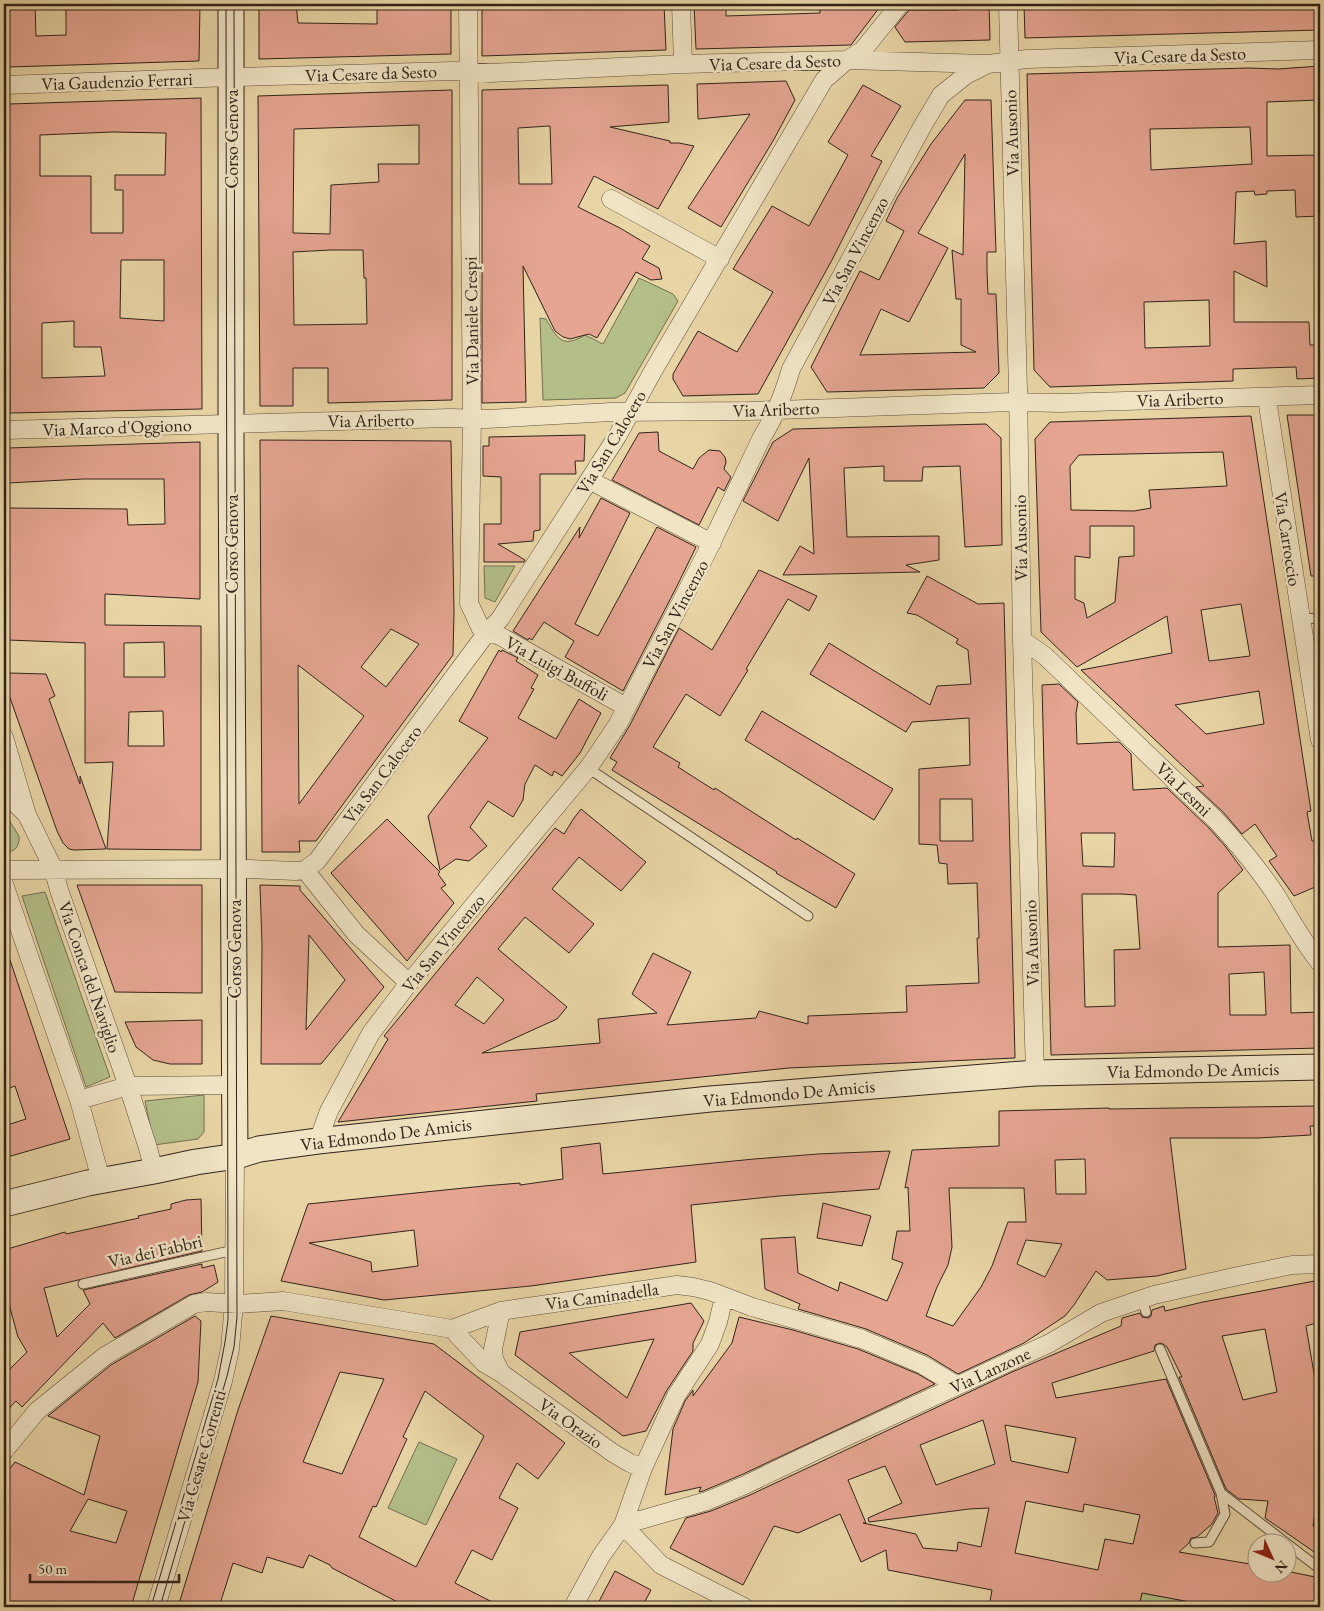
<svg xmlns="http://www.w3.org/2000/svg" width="1324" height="1611" font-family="'EB Garamond',serif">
  <rect width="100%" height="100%" fill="#e8d5a6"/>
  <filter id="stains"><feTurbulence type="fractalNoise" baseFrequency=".004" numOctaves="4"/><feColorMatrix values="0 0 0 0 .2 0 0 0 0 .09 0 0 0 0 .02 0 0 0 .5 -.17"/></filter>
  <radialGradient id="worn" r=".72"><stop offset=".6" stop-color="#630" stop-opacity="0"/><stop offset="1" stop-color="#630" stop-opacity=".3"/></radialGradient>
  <path fill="#b3be89" stroke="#727052" d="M639,278L673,294L678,301L625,393L616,398L543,400L540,318L546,319C557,338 562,349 585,335L603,344Z
    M484,566H515L495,602L485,598Z
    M4,812L19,836C20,847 14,853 4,852Z
    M45,892L110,1077L86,1087L22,896Z
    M204,1095V1132L198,1139L154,1145L145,1101Z
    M419,1442L457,1459L426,1525L388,1508Z
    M1142,1593L1217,1607H1139Z"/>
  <path fill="#e5a591" stroke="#31231a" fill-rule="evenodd" d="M7,4H35L36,36L66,35V4H200L199,61L8,67Z
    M259,4H296L298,23L377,24V4H451V54L259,59Z
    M482,4H664L666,50L482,56Z
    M694,4H726V16L820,13V4H882L851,45L696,49Z
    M958,4H989L990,40L905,42L895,27L909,10H958Z
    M1024,4H1320V30L1025,38Z
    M1320,66V100L1267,102V156L1320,155V216L1296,217L1295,190L1267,191V194L1255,195L1254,191L1236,192L1234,244L1266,241L1267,287L1234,271V322H1309L1310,345H1320V378L1297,379L1296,367L1233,369V381L1050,387L1034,370L1027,74L1249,68L1278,69ZM1250,127L1252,164L1151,170L1150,129ZM1209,300L1210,346L1145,348L1144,302Z
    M786,81L795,100L773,141L721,227L688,208L750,114L698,119L697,84Z
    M668,85L669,122L610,127L670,141V143H679L694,146L658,209L594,176L578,207L620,228L650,246L642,259L659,268L662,279L651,280L636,272L597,338L589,334L570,339L563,337L555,331L523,266L526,402L482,403V90ZM550,126L552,184H519L518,128Z
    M863,85L901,106L871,156L882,161L832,260L758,394L683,396L673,379V374L698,331L737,352L773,292L733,269L772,206L809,226L848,155L828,142Z
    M452,90V400L328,403V368H293V406H260L258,96ZM419,125V164H378L379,182L331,185L330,234L293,233L294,129ZM330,250H363L364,278H366L367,324L294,325L293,252Z
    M201,98L202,409L10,413L9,104ZM113,132L166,133L165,175H115V190H123V233H91V176H40V135ZM121,260H164V321L120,318ZM74,321V347H101L105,376L42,378V323Z
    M965,100H991L996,252H987V271L988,294H996L999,373L984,388L827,392L811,367L860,271L879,280L904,231L886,221L897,198L931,144ZM965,154L963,255L952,250L956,299H961V345L976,352L860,355L881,309L909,322L948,248L918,233Z
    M1287,415H1320V576H1311Z
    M1251,416L1311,811L1307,812L1312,841H1316L1320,869V885L1294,896L1269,861L1277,856L1255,824L1242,834L1224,813L1196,787L1204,786L1081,670L1172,653L1167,616L1077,667L1041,632L1035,439L1050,422ZM1223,452L1227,486L1149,490L1151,508L1134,511L1071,510L1070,466L1079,455ZM1090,526H1134V556L1119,557L1115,602L1087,618L1084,603L1075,599V556L1090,558ZM1241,604L1250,656L1209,661L1201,610ZM1259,691L1264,724L1206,734L1175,705Z
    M986,424L1001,438L1002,545L965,547L960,466L923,467L922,481H884V466L844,468L847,537L939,536V560L906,565L920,572L783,575L800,546L814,554L809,458L778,521L743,501L773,442L793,429Z
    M658,432L659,451L693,469L699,458L709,450L720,451L725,457L726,462L724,469L731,477L724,491L718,487L699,525L612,480L639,433Z
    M585,435L584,461H575L576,474H540V530L534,531L533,541L498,544L525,560L524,562H484V524H501V477L483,476V446H489V437Z
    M260,440L451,441L454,612L453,655L316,841H299L300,852H262ZM391,629L419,644L386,687L361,667ZM298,665L364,716L299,804Z
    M200,442V599L105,594V625L201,626V850L107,849L113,762L85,763V643L8,640V508L127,509L128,525L165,524L164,479H83L8,483L7,448ZM164,642L165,677H124V643ZM163,711L164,746H128L129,712Z
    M601,498L630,513L575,624L598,636L657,527L696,547L677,586L623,691L565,657L574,641L544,622L532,640L529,638L528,640L513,631L580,527L579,538Z
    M759,570L817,596L809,611L788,599L746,669L748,670L720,716L686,694L653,747L680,763L678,767L714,790L715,788L796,840L797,838L855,874L836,908L776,873L777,872L612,770L617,762L610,758L630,725L679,628L712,650Z
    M927,576L978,604L1004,603L1015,1058L789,1068L536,1094L537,1101L338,1122L388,1039L384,1036L555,828L564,834L574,818L581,809L646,862L621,891L579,857L552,889L594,924L569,953L525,917L498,949L567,1007L557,1019L482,1053L600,1043L598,1019L657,1013L632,994L653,953L691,972L667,1025L756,1018L759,1011L808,1024V1016L907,1012L906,986L979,983L977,938H979L977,883L948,884L947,864L939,863L937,845L919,844V769L970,765L969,718L912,722L906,732L810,674L829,643L930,705L937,686L971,684L968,650L956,643L958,639L917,615L907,613ZM940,799H972L973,841H940ZM477,977L504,1000L484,1024L455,1005Z
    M499,650L501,652L502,650L518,658L516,661L538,675L531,688L534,689L518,718L556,739L579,699L601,713L580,753L562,776L554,771L552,776L535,765L525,784L523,800L513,817L488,801L470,827L487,846L469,861L456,859L440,870L428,816L488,738L459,721Z
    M9,673L46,674L55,696L49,699L80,784V776L106,849L74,850L69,849L63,843L57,831L9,695Z
    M1059,684L1078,702L1076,713L1077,744L1119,742L1131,754L1133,790L1167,788L1208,827L1225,846L1243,870L1218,893V947L1290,945L1291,1013L1320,1012V1048L1051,1055L1042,685ZM1081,833H1115L1114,867L1083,866ZM1082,894H1122L1136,895L1140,949L1114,950L1115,1006L1085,1007ZM1264,972L1266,1015H1230L1229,974Z
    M762,711L893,789L874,820L745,740Z
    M387,819L440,872L438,874L446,885L441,888L454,903L407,961L331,873Z
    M77,885H202V993L115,992Z
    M260,885L300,886V890L384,987L321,1064H261L262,944ZM309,935L345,980L306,1030Z
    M4,951H7L70,1139L4,1158V1126L26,1119L15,1086L4,1090Z
    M202,1020V1064H170L153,1060L136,1047L125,1022Z
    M1316,1106L1314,1126H1310L1311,1135L1258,1138H1170L1186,1269L1157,1276L1107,1280L1096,1271L1074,1305L1065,1316L1024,1343L958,1374L927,1355L866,1329L798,1309L800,1304L765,1289L761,1239L795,1237L798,1273L838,1291L840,1282L887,1301L903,1263L892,1259L897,1231H910L908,1187L905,1188L912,1150L999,1146V1111L1109,1108V1109ZM1085,1159L1086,1194H1056L1055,1160ZM949,1188H1024L1026,1222H1008L992,1266L981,1287L953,1326L926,1316L937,1287L948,1265L952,1247ZM1026,1240L1062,1244L1045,1277L1017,1264Z
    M600,1143L603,1174L754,1159L818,1154L890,1151L879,1189L779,1196L691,1205L696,1262L531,1286L384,1300L281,1281L308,1204L484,1186L520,1183V1185L563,1179L561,1148ZM414,1230L418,1266L372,1272L371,1262L309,1243Z
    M201,1199L202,1251L44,1288L57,1337L90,1304L83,1290L202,1264V1268L214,1265L218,1282L202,1292L189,1295L115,1338L103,1323L22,1407L16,1401L4,1414V1375L27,1352L18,1337L4,1286V1250L65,1232L66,1234L116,1223L139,1218L138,1216L171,1209V1204L186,1200Z
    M823,1203L871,1216L862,1246L817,1238Z
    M1320,1280V1322L1306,1326L1320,1409V1478L1313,1526L1320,1531V1556L1265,1518L1268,1501L1239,1499L1226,1489L1179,1377H1182L1167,1347L1163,1344L1160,1343L1155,1345L1154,1351L1052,1383L1056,1398L1166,1379L1215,1495V1497H1214L1218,1513L1212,1524L1197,1537L1191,1538L1189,1543L1179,1552L1256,1565V1574H1286V1571L1320,1578V1607H1217L1142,1593L1139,1607H989L992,1590L888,1570L886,1550L861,1562L840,1514L798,1533L774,1526L743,1585L670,1548L686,1518L711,1511L750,1495L1012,1372L1121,1326L1122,1318L1140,1313L1142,1317L1148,1318L1151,1316L1152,1310L1164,1306L1165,1311L1203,1302ZM1265,1329L1277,1392L1243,1400L1222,1336ZM983,1420L995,1464L936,1485L920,1445ZM1005,1425L1076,1438L1068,1473L1011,1461ZM885,1466L902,1503L868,1518L869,1522L969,1509L989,1508L981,1547L958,1542L957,1551L923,1548L916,1534L863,1523H866L848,1480ZM1026,1501L1083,1512L1084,1504L1140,1515L1133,1544L1105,1539L1098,1570L1015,1553Z
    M691,1303L704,1321L693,1343V1351L667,1390L646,1431L623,1436L515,1355L520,1332ZM654,1339L627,1398L569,1353Z
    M195,1316L201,1321L198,1382L131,1607H4V1476L15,1462L84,1495L100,1436L48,1416L111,1365ZM88,1499L127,1511L116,1543L70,1531Z
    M271,1316L434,1344L565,1443L538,1479L517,1463L499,1498L518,1508L492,1560L472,1550L455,1583L502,1607H407L332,1568L330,1565L309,1555L303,1568L267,1557L262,1573L233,1563L219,1607H178L238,1410ZM340,1372L384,1379L342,1474L303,1462ZM425,1391L484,1436L416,1567L359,1537L373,1506L376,1507L407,1439L403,1437Z
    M739,1317L793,1330L858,1349L918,1374L935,1384L741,1475L703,1491L699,1492L701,1487L665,1495L673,1429L685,1401L693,1390V1396L732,1343Z
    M615,1571L651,1590L642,1607H596Z"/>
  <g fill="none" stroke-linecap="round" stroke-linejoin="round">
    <g stroke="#5f503d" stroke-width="11">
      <path id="lane" d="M1301,619L1320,618
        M588,768L808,916
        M83,1284L234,1250
        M1142,1300L1146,1312
        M1160,1349L1221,1493L1225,1514L1209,1542L1195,1543
        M1221,1493L1320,1569"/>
    </g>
    <g stroke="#5f503d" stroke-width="19">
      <path id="street" d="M468,4L472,418L469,603L481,629L500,636L626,707
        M681,4L683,64
        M1008,4L1018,390L1022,640L1035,1073
        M4,85L202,78L454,71L491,73L683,64L847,60L988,64L1027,59L1320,50
        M611,199L720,259
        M1267,397L1269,412L1320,740
        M4,430L451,418L486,419L611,412L749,411L1013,402L1060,403L1320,395
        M589,480L712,543
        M1022,640L1045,656L1216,820C1238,844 1258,868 1276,895C1290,918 1303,942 1320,963
        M4,737L27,815L53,868L59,890L128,1086L148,1148L154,1171
        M4,792L25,813
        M4,870L250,869L295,871L305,870L317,861L488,631L500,619L618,435L653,371L824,80L847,60L863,50L900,4
        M305,870L356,934L409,983
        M4,884L79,1100L101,1180
        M79,1100L128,1086L234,1085
        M318,1141L329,1111L371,1033L409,983L589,767L618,724L706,554L762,437C776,415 784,393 791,369L922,127L941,95L966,75L988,64
        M452,1329L484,1363L501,1373L613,1453L630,1463L643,1468
        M501,1373L494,1359L493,1349L501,1311
        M4,1451L37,1411L105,1356L194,1304L206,1302L238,1304L283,1301L452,1329L501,1311L677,1285L693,1287L710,1291L752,1307L862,1339L923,1365L956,1385
        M623,1525L707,1501L745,1485L822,1448L1050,1343L1101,1313L1154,1295L1238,1276L1292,1265L1320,1264
        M623,1525L661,1565L744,1607
        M156,1607L223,1381L230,1349L234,1303L235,1156
        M573,1607L601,1556L623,1525L643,1468L676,1396L710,1344L718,1322L724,1297"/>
    </g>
    <g stroke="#31231a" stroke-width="27">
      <path id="secondary" d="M231,4V448L235,1156
        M4,1204L88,1183L154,1171L196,1162L237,1156L259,1149L318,1141L710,1099L1035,1073L1320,1067"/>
    </g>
    <use href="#lane" stroke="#f0e4c5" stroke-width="9"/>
    <use href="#street" stroke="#f0e4c5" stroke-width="18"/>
    <use href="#secondary" stroke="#f0e4c5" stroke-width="25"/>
    <path stroke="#31231a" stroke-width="1" d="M151,1607L218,1379L225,1342L228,1320L226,4
      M160,1607L227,1376L234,1347L237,1317L234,4"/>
  </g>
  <g text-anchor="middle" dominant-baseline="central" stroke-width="5" stroke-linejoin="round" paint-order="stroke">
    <g font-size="18" fill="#31231a" stroke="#f0e4c5">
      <text transform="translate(1180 55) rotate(-2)">Via Cesare da Sesto</text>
      <text transform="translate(775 62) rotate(-2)">Via Cesare da Sesto</text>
      <text transform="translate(371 73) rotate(-2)">Via Cesare da Sesto</text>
      <text transform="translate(117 81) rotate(-2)">Via Gaudenzio Ferrari</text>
      <text transform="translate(1011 133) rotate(-92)">Via Ausonio</text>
      <text transform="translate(231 139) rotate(-90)">Corso Genova</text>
      <text transform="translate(855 251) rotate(-62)">Via San Vincenzo</text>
      <text transform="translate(471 321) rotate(-91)">Via Daniele Crespi</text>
      <text transform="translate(1180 399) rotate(-2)">Via Ariberto</text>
      <text transform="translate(776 409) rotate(-2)">Via Ariberto</text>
      <text transform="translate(371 420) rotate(-1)">Via Ariberto</text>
      <text transform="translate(117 427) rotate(-2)">Via Marco d'Oggiono</text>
      <text transform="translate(611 442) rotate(-59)">Via San Calocero</text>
      <text transform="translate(1020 538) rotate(-91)">Via Ausonio</text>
      <text transform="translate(1288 539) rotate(81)">Via Carroccio</text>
      <text transform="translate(231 544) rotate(-90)">Corso Genova</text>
      <text transform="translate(675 614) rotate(-62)">Via San Vincenzo</text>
      <text transform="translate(557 668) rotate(29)">Via Luigi Buffoli</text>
      <text transform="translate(382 774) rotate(-53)">Via San Calocero</text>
      <text transform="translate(1184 789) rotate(44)">Via Lesmi</text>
      <text transform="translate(443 943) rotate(-51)">Via San Vincenzo</text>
      <text transform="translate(1031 943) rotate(-92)">Via Ausonio</text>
      <text transform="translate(234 949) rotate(-90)">Corso Genova</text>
      <text transform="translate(90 977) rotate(71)">Via Conca del Naviglio</text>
      <text transform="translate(1193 1070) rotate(-1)">Via Edmondo De Amicis</text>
      <text transform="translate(789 1093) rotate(-5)">Via Edmondo De Amicis</text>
      <text transform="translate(386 1134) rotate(-7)">Via Edmondo De Amicis</text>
      <text transform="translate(155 1251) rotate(-13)">Via dei Fabbri</text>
      <text transform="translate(602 1296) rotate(-8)">Via Caminadella</text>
      <text transform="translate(990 1370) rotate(-25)">Via Lanzone</text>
      <text transform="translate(571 1423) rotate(35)">Via Orazio</text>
      <text transform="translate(201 1456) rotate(-74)">Via Cesare Correnti</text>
    </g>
  </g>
  <rect width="1324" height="1611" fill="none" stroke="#e8d5a6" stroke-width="20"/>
  <rect x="5" y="5" width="1314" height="1601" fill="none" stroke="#31231a" stroke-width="2.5"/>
  <rect x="10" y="10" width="1304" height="1591" fill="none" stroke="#31231a"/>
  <g transform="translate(1272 1558) rotate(134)"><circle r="24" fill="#f0e4c5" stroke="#a49781"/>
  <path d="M0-4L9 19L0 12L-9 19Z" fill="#8f2418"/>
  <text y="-8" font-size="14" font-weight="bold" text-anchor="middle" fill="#31231a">N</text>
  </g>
  <path d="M30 1574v8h149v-8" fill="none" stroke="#31231a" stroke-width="2.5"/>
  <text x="38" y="1574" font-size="15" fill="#31231a" stroke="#f0e4c5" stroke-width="4" paint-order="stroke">50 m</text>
  <rect width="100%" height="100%" filter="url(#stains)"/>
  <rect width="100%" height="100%" fill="url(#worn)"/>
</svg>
